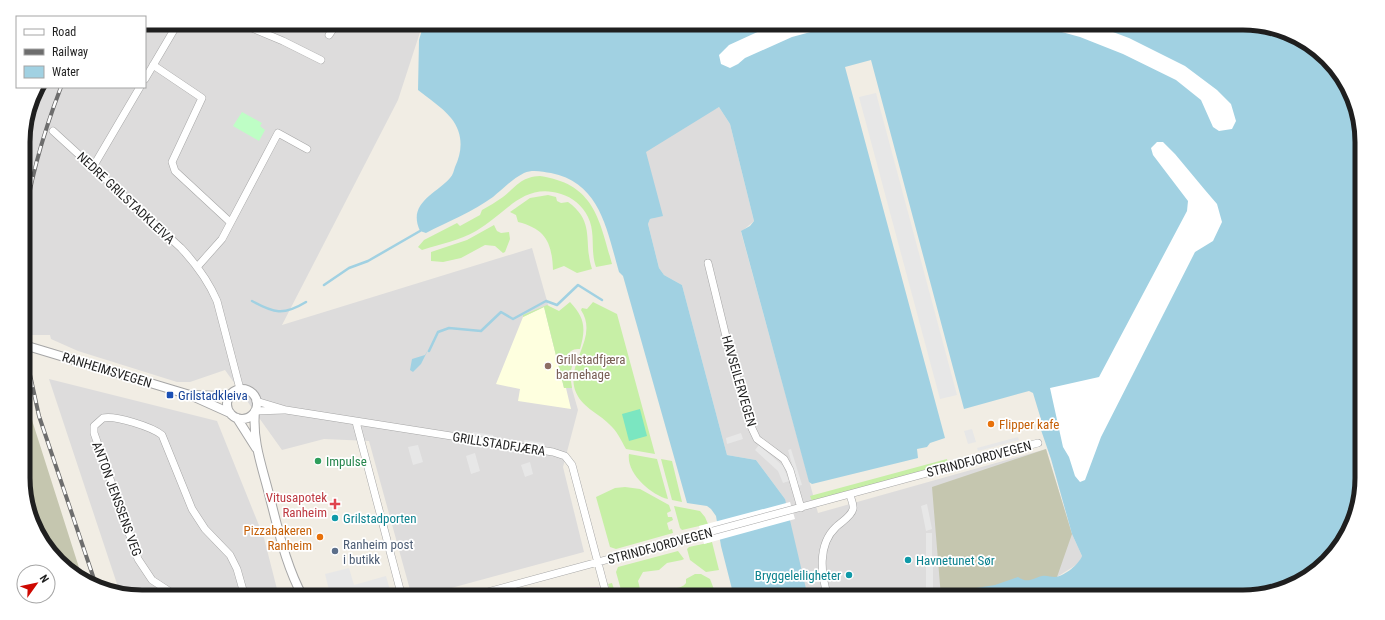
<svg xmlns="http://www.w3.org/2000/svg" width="1385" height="620" font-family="'Roboto Condensed',sans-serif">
  <rect width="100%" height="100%" fill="#f1ede4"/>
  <path fill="#dddcdc" d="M145,23H423L398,100L282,325L532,248L578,410L563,467L584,552L418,597H412L369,441L324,439L282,450L225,370L190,382H177L78,351L51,339L50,335H30L24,330L23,134L35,90L37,87H145Z
    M719,107L730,124L754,221L741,232L818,513L1046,449L1072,534L1082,556L1079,563L1057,577L966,597H781L785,499L756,460L727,455L682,285L664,275L659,268L648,224L650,219L654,218L635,151Z
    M49,379L217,421L264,538L279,597H142L120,593Z"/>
  <path fill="#ead6e6" d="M599,587L602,597H536L574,588Z"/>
  <path fill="#feffdf" d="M544,307L564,388H566L571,409L518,401L520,389L496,384L523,317Z"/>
  <path fill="#c5c6af" d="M24,395L82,577L48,551L24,494Z
    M1046,449L1072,534L1057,577L1055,597H941L932,487Z"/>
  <path fill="#c7efa6" d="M540,176C594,184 599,218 612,264L596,267C590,251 596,233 588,217C583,206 572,197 561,194C523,182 506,214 476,231C460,240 441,244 422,250L418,247L424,240L457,223L460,226L480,215L482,210C489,206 496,202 503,197C517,186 521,177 540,176Z
    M548,195L556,197L557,201L561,203L568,202C596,222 583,242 592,269L577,273L564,266L553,270C552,243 546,229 518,222L516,215L510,212L530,198Z
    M494,225L497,231L501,233L509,232L510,239L505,252L503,253L495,246L485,245L461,258L443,262L431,261V252L467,240Z
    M570,302C585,318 586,328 580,349C574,349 570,350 568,355L574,359L570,374L572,388H564L544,307L523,317V315L547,305L559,311Z
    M593,302L617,314L655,454L626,449C621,440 617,431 609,424C597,412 581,407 575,390C566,361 599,338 581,310L582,308L587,309Z
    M629,454L657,459L668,499C651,495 626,473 629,454Z
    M661,459L672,461L682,502L672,500Z
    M947,459L948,464L812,501L810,496Z
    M625,487L640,489L669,505L671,511L667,513L668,517H672L673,520L667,523L669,530L672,529L673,533L616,549L610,547L596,497L615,488Z
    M674,506L700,511L705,517L708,524L682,530L680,528Z
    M712,542L719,570L706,572L690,560L687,549L689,547Z
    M678,551L684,559L682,560L667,563L659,570L643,572L638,581C643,598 638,597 623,597L616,572L618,567Z
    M695,574H701L710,579L717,597H696L692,592L686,597L682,595L680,597H643L653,592L659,594C662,593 664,590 667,589C673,587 681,590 686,583V579Z
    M612,583L614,589H616L618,597H612L608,584Z"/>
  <path fill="#befec5" d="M242,112L262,123L260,126L265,130L259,141L233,126Z"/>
  <path fill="#7be6c1" d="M640,409L647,436L629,441L622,414Z"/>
  <path fill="#e7e7e7" d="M876,93L957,395L940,399L859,97Z
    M972,429L976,442L968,444L964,431Z
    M473,432L493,435V439L472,436Z
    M741,433L743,439L727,444L726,438Z
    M1018,437L1019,440L978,451L977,448Z
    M524,440L544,443V447L524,444Z
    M418,445L423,462L413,465L408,447Z
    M759,445L783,466L789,481L783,483L778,471L755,450Z
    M791,449L802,485L798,486L788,450Z
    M475,453L480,471L471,474L466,456Z
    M530,462L533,474L525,477L521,465Z
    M927,504L932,529L926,531L921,506Z
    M926,533H932V558H926Z
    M926,565H933V590H926Z
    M349,568L354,585L386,576L390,590L381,592L382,597H342L336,588L329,590L325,574Z"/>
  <path fill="#a1d1e2" d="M424,23H1243L1288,32L1337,69L1361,126L1362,478L1353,523L1315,573L1281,591L1251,597H966L965,594L970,589L995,585L1018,577C1028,584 1033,578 1042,576C1046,575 1051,577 1055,577C1065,576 1079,564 1082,556L1072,534L1051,459L1041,430L1043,426L1033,393L1029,391L964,409L871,60L845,67L945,438L930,443L927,447L917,449L918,458L812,484L809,482L741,231L750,226L754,221L730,124L719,107L646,152L663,216L650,219L648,224L659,268L664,275L682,285L727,455L756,460L785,499L807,593L806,597H734L721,546L716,516L711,509L707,506L687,503L623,276L619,272C607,231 601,183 551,173C543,172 533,169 524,173C512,179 503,189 493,197C474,211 447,222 426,233L420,231C407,203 436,194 450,178C453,175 454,170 455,167C463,150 463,133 451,118C442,107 428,98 418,90L419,40Z
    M428,350L421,364L413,372L410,370L412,359L425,355Z"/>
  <path fill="#fff" d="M777,23H844L792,37L745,58L738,64L730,68L721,64L719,55L729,45Z
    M1029,23H1089L1129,38L1185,66L1217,90L1231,104L1236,121L1232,129L1219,131L1213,127L1201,100L1176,80L1123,54L1080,37Z
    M1157,142H1163L1175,154L1205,190L1217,204L1222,222L1213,241L1195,252L1101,437L1085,480L1080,482L1075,476L1069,457L1063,447L1050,388L1099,377L1187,211L1188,201L1153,155L1151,148Z
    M790,502L795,519L704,544L699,526Z"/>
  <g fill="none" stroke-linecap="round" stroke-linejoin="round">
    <path stroke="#a1d1e2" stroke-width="2.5" d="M324,285L349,268L368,261L420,231
      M252,301C274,313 283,316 306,302
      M429,351L438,332L449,328L481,331L501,312L513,319L546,301L557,305L578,285L602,300"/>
    <g stroke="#a6a6a6" stroke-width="8">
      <path id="minor" d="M240,23L283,41L321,60
        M329,35L337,23
        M153,65L202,98L172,162L175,171L230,222
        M145,79L178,23
        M53,131L181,248C196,264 208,280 217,301L240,389
        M93,167L140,87
        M708,263L732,361L749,422L757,439L784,459L790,470L801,508
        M198,266L222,239L278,133L307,149
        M256,401L286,410L553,452L565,456L572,465L607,597
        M255,411L284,410
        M356,422L402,597
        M178,597L152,580L138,559L94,433V426L103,418C115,415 152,427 162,435L192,509L205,529L230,555L237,569L245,597
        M469,597L1038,443
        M828,597C821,575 817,545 836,527C841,522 851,517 853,509C854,505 851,499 850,495"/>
    </g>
    <g stroke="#a6a6a6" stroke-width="10">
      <path id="tertiary" d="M24,345L190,395L230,413
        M227 404a15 15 0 1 1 30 0a15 15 0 1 1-30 0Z
        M191,395L221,396L231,394
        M255,411C252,442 263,469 270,498C279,532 286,566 303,597
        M237,418L256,448"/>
    </g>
    <use href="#minor" stroke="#fff" stroke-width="7"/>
    <use href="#tertiary" stroke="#fff" stroke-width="8"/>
    <g stroke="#6d6d6d" stroke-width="4">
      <path id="rail" d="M23,232C29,182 43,134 61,87
        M24,332L29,370L39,416L97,588"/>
    </g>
    <use href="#rail" stroke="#fff" stroke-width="2.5" stroke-dasharray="8" stroke-linecap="butt"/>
  </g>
  <circle fill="#8d6e63" stroke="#fff" stroke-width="1.5" cx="548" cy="366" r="4"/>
  <rect fill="#1a4fb4" stroke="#fff" stroke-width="1.5" x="166" y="391" width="8" height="8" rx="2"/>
  <g fill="#e8710a" stroke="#fff" stroke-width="1.5">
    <circle cx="991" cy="424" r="4"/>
    <circle cx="320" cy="537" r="4"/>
  </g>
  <circle fill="#2e9e5b" stroke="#fff" stroke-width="1.5" cx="318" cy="461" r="4"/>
  <path fill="#e0444e" stroke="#fff" stroke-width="1.5" d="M333 498h4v4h4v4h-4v4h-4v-4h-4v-4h4z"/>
  <g fill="#0f9aa8" stroke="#fff" stroke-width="1.5">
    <circle cx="335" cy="518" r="4"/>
    <circle cx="908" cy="560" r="4"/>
    <circle cx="849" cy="575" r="4"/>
  </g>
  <circle fill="#5c6f8a" stroke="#fff" stroke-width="1.5" cx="335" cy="551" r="4"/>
  <g text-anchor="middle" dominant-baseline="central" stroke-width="3.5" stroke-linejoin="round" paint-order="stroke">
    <g font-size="13" fill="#1f1f1f" stroke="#fff">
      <text transform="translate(126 198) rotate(43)">NEDRE GRILSTADKLEIVA</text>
      <text transform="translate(107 370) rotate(17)">RANHEIMSVEGEN</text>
      <text transform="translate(739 381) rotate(74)">HAVSEILERVEGEN</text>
      <text transform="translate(499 444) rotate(9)">GRILLSTADFJÆRA</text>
      <text transform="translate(979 459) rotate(-15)">STRINDFJORDVEGEN</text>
      <text transform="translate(117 499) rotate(70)">ANTON JENSSENS VEG</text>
      <text transform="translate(660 546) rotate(-15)">STRINDFJORDVEGEN</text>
    </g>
    <g font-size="13" fill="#785e54" stroke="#fff" text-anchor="start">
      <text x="556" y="359">Grillstadfjæra<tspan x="556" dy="15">barnehage</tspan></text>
    </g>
    <g font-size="13" fill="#164399" stroke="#fff" text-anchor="start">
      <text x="178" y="395">Grilstadkleiva</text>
    </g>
    <g font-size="13" fill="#c56008" stroke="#fff" text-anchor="start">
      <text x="999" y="424">Flipper kafe</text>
      <text x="312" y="530" text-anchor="end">Pizzabakeren<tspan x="312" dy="15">Ranheim</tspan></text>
    </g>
    <g font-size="13" fill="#27864d" stroke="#fff" text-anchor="start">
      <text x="326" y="461">Impulse</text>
    </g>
    <g font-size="13" fill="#be3a42" stroke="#fff" text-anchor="end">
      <text x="327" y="497">Vitusapotek<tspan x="327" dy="15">Ranheim</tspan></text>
    </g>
    <g font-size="13" fill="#0d838f" stroke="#fff" text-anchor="start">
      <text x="343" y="518">Grilstadporten</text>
      <text x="916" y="560">Havnetunet Sør</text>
      <text x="841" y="575" text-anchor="end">Bryggeleiligheter</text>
    </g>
    <g font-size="13" fill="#4e5e75" stroke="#fff" text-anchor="start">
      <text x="343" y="544">Ranheim post<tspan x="343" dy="15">i butikk</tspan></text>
    </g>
  </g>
  <path d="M0 0H1385V620H0ZM142 30H1243A112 112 0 0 1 1355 142V478A112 112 0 0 1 1243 590H142A112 112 0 0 1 30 478V142A112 112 0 0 1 142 30Z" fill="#fff" fill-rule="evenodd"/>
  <path fill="none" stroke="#1f1f1f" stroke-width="5" d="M142 30H1243A112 112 0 0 1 1355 142V478A112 112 0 0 1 1243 590H142A112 112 0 0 1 30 478V142A112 112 0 0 1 142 30Z"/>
  <rect x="16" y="16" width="130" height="72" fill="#ffffff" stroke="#a5a5a5"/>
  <rect x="24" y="29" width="20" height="6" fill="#ffffff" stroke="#a5a5a5"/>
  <text x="52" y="36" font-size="12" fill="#1f1f1f">Road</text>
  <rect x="24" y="49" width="20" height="6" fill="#6d6d6d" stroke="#a5a5a5"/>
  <text x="52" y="56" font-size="12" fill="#1f1f1f">Railway</text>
  <rect x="24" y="66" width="20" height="12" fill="#a1d1e2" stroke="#a5a5a5"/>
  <text x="52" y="76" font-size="12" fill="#1f1f1f">Water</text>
  <g transform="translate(36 584) rotate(57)"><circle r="19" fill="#ffffff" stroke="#a5a5a5"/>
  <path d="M0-3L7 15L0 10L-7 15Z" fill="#ce0800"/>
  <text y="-6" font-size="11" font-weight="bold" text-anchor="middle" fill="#1f1f1f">N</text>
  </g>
</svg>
